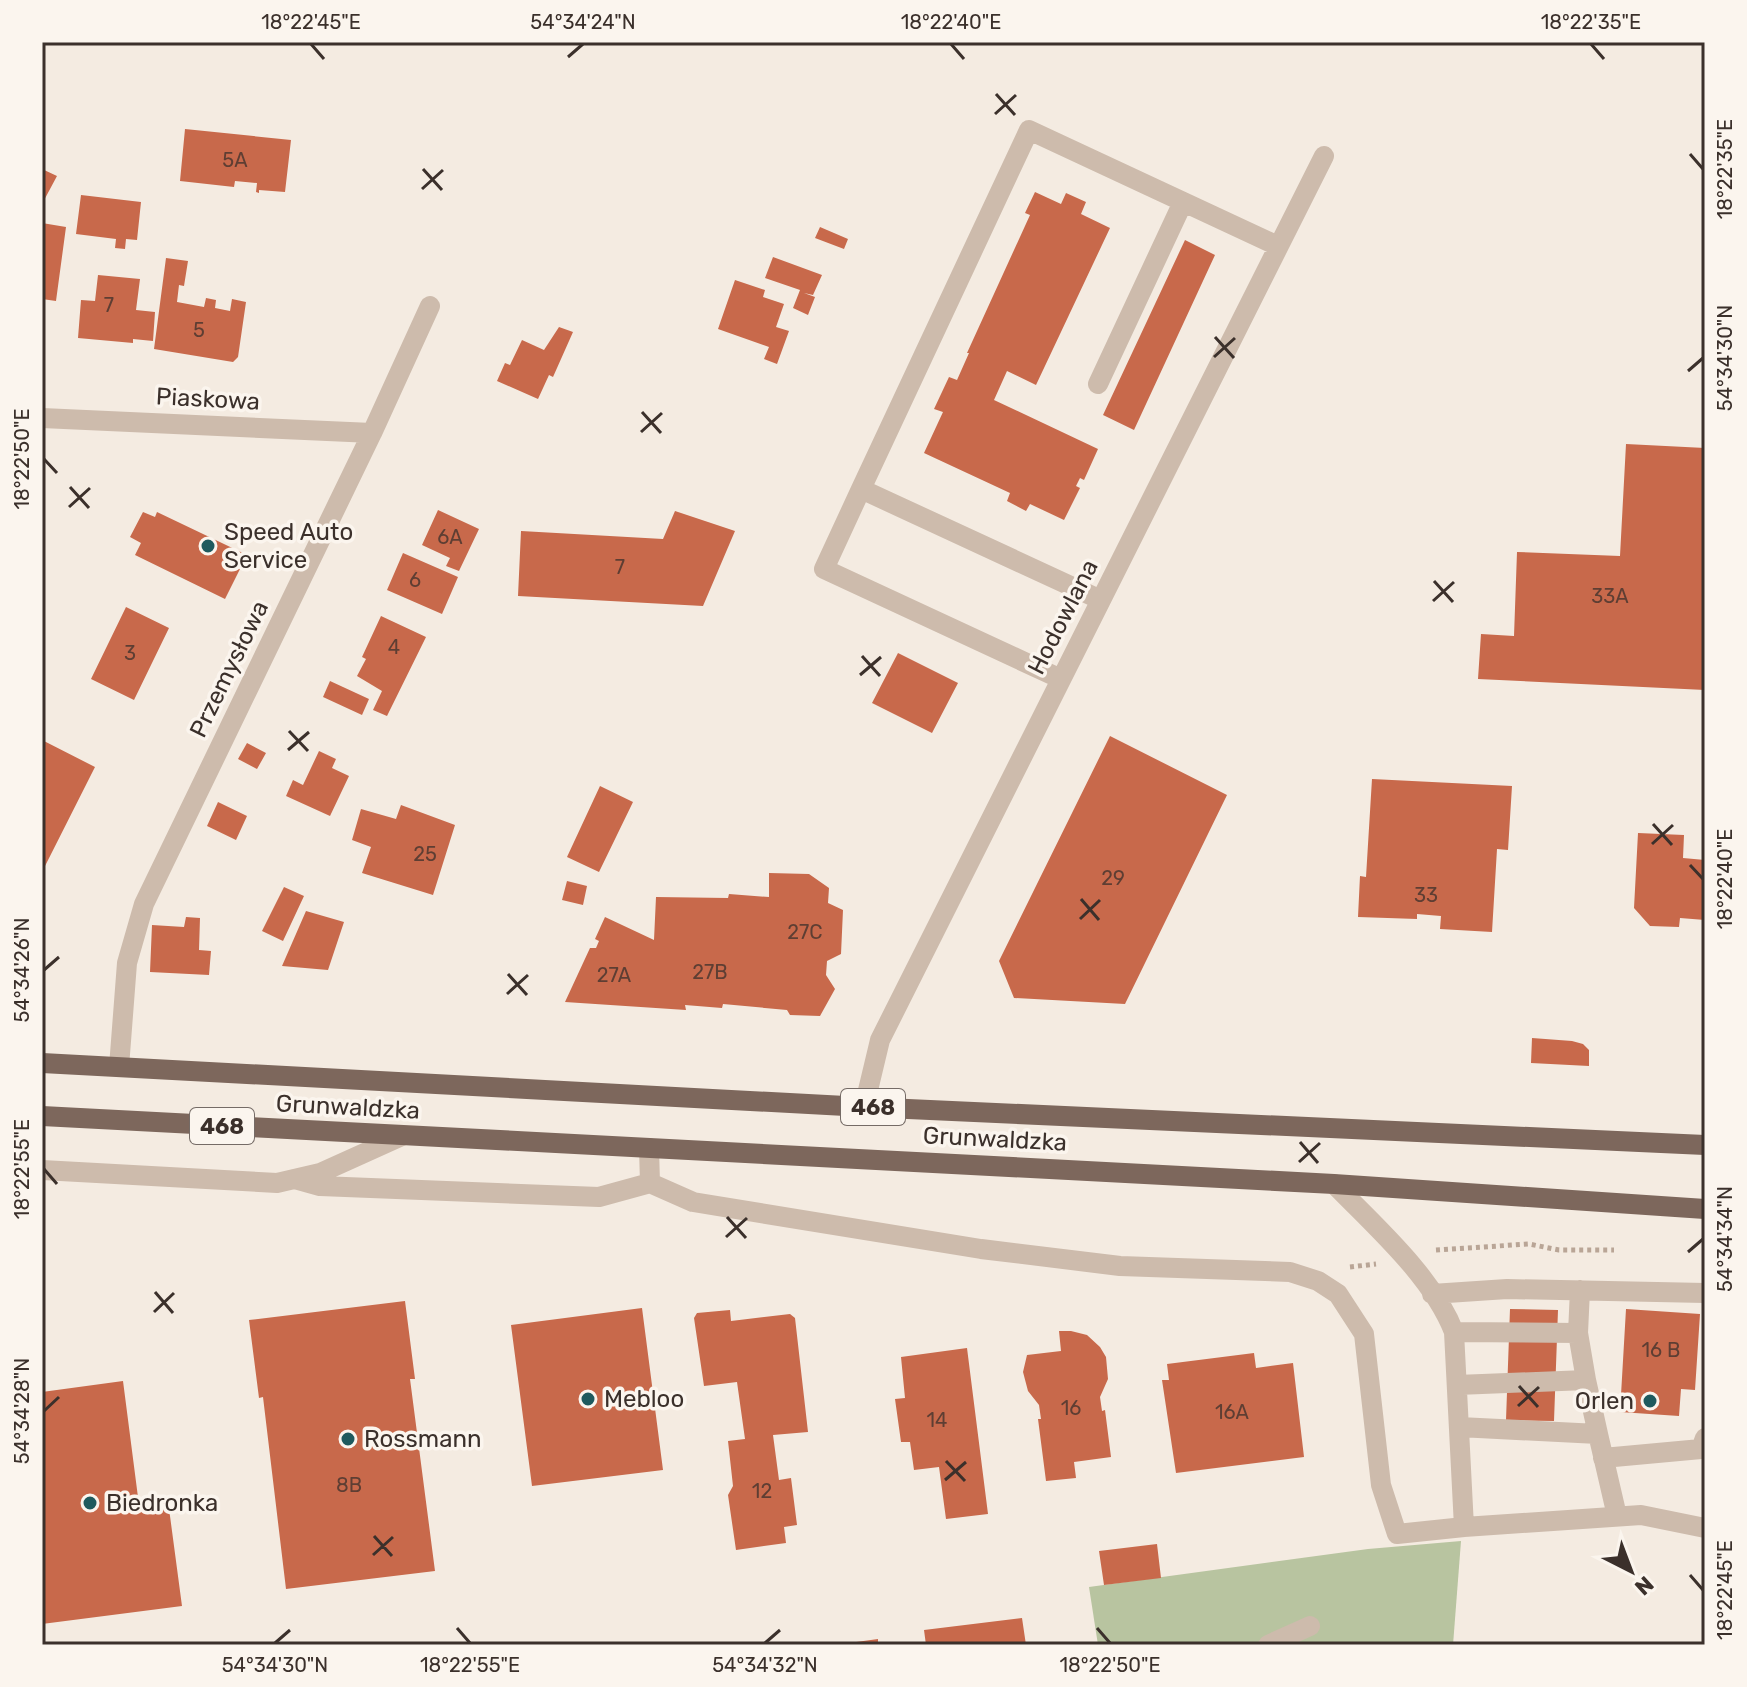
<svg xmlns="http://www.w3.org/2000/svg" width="1747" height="1687" font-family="Rubik,sans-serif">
  <rect width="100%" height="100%" fill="#f4ebe1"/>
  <path fill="#b8c4a0" d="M1461,1541L1453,1645H1098L1089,1587L1368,1549Z"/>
  <path fill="#c8694b" d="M185,129L291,140L285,192L259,190V193L256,192L257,183L235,181L234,187L180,181Z
    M42,169L57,176L42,204Z
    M1035,192L1061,204L1066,193L1086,202L1081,214L1110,228L1036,385L1007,371L994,400L1098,449L1084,480L1080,478L1076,486L1080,488L1064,520L1030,504L1026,511L1007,501L1010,493L924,453L943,412L934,409L949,377L957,380L969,353H967L1030,215L1025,213Z
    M81,195L141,202L137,240L126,239L125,249L115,248L116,239L76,234Z
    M42,223L66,227L56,301L42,299Z
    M820,227L848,239L844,249L815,238Z
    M1185,240L1215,255L1134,430L1103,415Z
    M773,257L822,275L813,295L804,293L815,297L808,315L793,308L800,290L765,278Z
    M166,258L188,261L184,286L179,285L177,302L204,307L206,298L216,300L215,308L230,311L232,299L246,302L238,357L233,362L154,349Z
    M98,275L140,279L136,310L155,312L153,341L133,339V343L78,338L81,300L95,301Z
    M735,280L765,290L763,297L784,304L776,327L789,331L777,364L764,359L769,347L718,329Z
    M559,327L573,332L553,377L549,375L538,399L497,381L505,363L510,365L522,340L544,350Z
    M1626,444L1705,448V690L1478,679L1481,634L1514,636L1517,552L1620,556Z
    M438,510L479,529L459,571L446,566L450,558L422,545Z
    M675,511L735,531L703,606L518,596L521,531L663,539Z
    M143,512L155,517L157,512L247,555L225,599L135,555L141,543L130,537Z
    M403,553L458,577L442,614L387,590Z
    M126,607L169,628L134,700L91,679Z
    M381,616L426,637L387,716L373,710L382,691L357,676L366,659L362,657Z
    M898,653L958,683L932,733L872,703Z
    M330,681L369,699L362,715L323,697Z
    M1110,736L1227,795L1125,1004L1014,998L999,961Z
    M42,740L95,767L42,872Z
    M247,743L266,753L257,769L238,759Z
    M319,751L336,759L332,768L349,776L330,816L286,796L293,780L303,785Z
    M1372,779L1512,786L1508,850L1497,849L1492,932L1440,929L1441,916L1417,914V919L1358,917L1360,876L1366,877Z
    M600,786L633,802L599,872L567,857Z
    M218,802L247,816L236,840L207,826Z
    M401,805L455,825L433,895L362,873L371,847L352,840L361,809L396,819Z
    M1638,833L1684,835L1683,858L1705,860V920L1680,918L1679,927L1650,926L1634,908Z
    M769,873L809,874L829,888L828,903L843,910L841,954L827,961L826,975L835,989L820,1016L790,1015L787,1010L723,1004L722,1008L685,1005L686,1010L565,1002L590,948H596L599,941L595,939L605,917L654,940L656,897L728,898L729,894L769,897Z
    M567,881L587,886L583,905L562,900Z
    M284,887L304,896L283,941L262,931Z
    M306,911L344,922L328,970L282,966Z
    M186,917L200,918L199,950L211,951L209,975L150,972L152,925L184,927Z
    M1532,1038L1572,1041L1583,1044L1589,1050V1066L1531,1063Z
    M405,1301L415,1379H410L435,1571L286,1589L263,1397L259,1398L249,1320Z
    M642,1308L663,1470L532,1486L511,1325Z
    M1510,1309L1558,1310L1554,1421L1506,1420Z
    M1626,1309L1700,1314L1695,1390L1681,1389L1679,1416L1620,1412Z
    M730,1310L731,1321L790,1314L795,1318L808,1432L773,1435L779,1480L791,1478L797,1525L784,1527L786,1543L736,1550L728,1495L733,1486L728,1441L745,1439L737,1382L704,1386L694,1318L697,1313Z
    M1059,1331H1071L1087,1335L1100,1347L1106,1357L1108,1379L1100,1397L1102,1411L1105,1410L1111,1457L1074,1462L1076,1478L1046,1481L1038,1419H1041L1039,1405L1028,1391L1023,1372L1027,1355L1061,1351Z
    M967,1348L988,1514L946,1519L939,1467L914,1470L910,1442H901L895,1399L905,1398L901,1357Z
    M1254,1353L1256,1368L1293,1363L1304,1457L1176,1473L1162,1380H1169L1167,1364Z
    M123,1381L139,1505L168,1501L182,1606L42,1624V1392Z
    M1157,1544L1161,1578L1104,1585L1099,1551Z
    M1022,1618L1026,1645H926L924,1630Z
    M878,1639V1645H849V1643Z"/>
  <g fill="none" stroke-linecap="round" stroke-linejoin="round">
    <path stroke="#b9a596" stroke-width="5" stroke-dasharray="4 4" stroke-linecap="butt" d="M1436,1250L1529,1244L1559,1250H1614
      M1350,1267L1376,1264"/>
    <path stroke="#cdbbac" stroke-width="20" d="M1098,384L1183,202
      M42,418L372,433
      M861,489L1029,130L1278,246
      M1061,679L824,569L861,489L1101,600
      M119,1067L127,963L144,904L372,433L430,306
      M864,1107L880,1040L1324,156
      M649,1148L650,1183
      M42,1170L277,1183L320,1173L402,1136
      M295,1179L320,1186L599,1197L650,1183L693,1202L981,1249L1120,1266L1290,1272L1318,1281L1338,1294L1364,1334L1381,1485L1397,1534L1464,1527
      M1334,1184C1375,1226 1433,1277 1454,1332L1464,1527L1641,1515L1705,1528
      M1432,1294L1507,1289L1705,1293
      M1454,1332L1578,1333L1586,1380
      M1578,1333L1580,1290
      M1457,1385L1586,1380L1598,1434
      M1459,1427L1598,1434L1617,1516
      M1603,1458L1701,1449L1705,1438
      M1268,1645L1310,1626"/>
    <path stroke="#7d675c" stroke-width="20" d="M42,1063L864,1107L1705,1145
      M42,1116L1334,1184L1705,1209"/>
  </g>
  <path fill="none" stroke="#3b302b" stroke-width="3" d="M311,44L324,59M951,44L964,59M1591,44L1604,59M568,57L583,44M996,94L1015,115M995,114L1016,95M1690,154L1703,169M423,169L442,190M422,189L443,170M1215,337L1234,358M1214,357L1235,338M1688,371L1703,358M642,412L661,433M641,432L662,413M44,459L57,473M70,487L89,508M69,507L90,488M1434,581L1453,602M1433,601L1454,582M862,656L880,676M860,675L881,657M289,731L308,751M288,750L309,732M1653,824L1672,845M1652,844L1673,825M1690,865L1703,879M1081,899L1099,920M1080,919L1100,900M44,970L59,957M508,974L527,995M507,994L528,975M1300,1142L1318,1163M1299,1162L1320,1143M44,1169L57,1184M727,1217L746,1238M726,1237L747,1218M1688,1252L1703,1239M155,1292L173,1313M154,1312L174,1293M1519,1386L1538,1407M1518,1406L1539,1387M44,1411L59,1397M946,1461L965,1481M945,1480L966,1462M374,1536L392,1556M373,1555L393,1537M1690,1575L1703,1590M457,1628L470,1643M1097,1628L1110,1643M275,1643L290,1630M765,1643L780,1630"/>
  <g fill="#1f5a5e" stroke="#fbf5ee" stroke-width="3">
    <circle cx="208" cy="546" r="8"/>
    <circle cx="588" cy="1399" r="8"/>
    <circle cx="1650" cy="1401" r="8"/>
    <circle cx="348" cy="1439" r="8"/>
    <circle cx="90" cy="1503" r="8"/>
  </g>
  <g text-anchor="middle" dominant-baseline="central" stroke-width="7" stroke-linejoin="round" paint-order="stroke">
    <g font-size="20" fill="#5e3e33">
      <text x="235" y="160">5A</text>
      <text x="109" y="305">7</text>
      <text x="199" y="330">5</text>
      <text x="450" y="537">6A</text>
      <text x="620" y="567">7</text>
      <text x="415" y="580">6</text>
      <text x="1610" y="596">33A</text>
      <text x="394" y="647">4</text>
      <text x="130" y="653">3</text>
      <text x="425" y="854">25</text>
      <text x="1113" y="878">29</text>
      <text x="1426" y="895">33</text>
      <text x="805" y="932">27C</text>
      <text x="710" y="972">27B</text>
      <text x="614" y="975">27A</text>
      <text x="1661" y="1350">16 B</text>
      <text x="1071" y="1408">16</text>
      <text x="1232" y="1412">16A</text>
      <text x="937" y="1420">14</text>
      <text x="349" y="1485">8B</text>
      <text x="762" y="1491">12</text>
    </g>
    <g fill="#fbf5ee" stroke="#756b66" stroke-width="2">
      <rect x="841" y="1089" width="64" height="36" rx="6"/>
      <rect x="190" y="1108" width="64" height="36" rx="6"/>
    </g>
    <g font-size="22" font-weight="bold" fill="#3b302b">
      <text x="873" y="1107">468</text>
      <text x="222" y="1126">468</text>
    </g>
    <g font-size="24" fill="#3b302b" stroke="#fbf5ee">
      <text transform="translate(208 399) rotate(3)">Piaskowa</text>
      <text transform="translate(1063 617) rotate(-63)">Hodowlana</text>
      <text transform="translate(229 669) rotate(-64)">Przemysłowa</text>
      <text transform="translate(348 1107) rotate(3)">Grunwaldzka</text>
      <text transform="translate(995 1139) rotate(3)">Grunwaldzka</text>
    </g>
    <g font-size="24" fill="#3b302b" stroke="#fbf5ee" text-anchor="start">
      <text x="224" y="532">Speed Auto<tspan x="224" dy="28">Service</tspan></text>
      <text x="604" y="1399">Mebloo</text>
      <text x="1634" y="1401" text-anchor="end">Orlen</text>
      <text x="364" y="1439">Rossmann</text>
      <text x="106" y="1503">Biedronka</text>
    </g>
  </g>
  <rect width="1747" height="1687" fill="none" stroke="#fbf5ee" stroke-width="88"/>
  <g transform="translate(1631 1571) rotate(138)" stroke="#fbf5ee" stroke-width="6" paint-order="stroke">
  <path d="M0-6L14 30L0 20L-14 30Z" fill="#3b302b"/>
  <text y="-12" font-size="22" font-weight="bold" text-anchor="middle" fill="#3b302b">N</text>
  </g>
  <rect x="44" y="44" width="1659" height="1599" fill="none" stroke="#3b302b" stroke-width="3"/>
  <g font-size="20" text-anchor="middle" fill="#3b302b">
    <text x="311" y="29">18°22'45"E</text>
    <text x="583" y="29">54°34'24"N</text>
    <text x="951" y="29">18°22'40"E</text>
    <text x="1591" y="29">18°22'35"E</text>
    <text transform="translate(1725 169) rotate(-90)" y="7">18°22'35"E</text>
    <text transform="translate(1725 358) rotate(-90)" y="7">54°34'30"N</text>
    <text transform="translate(22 459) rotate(-90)" y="7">18°22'50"E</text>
    <text transform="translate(1725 879) rotate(-90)" y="7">18°22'40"E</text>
    <text transform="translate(22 970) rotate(-90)" y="7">54°34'26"N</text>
    <text transform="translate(22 1169) rotate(-90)" y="7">18°22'55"E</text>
    <text transform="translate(1725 1239) rotate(-90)" y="7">54°34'34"N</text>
    <text transform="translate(22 1411) rotate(-90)" y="7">54°34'28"N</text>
    <text transform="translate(1725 1590) rotate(-90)" y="7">18°22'45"E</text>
    <text x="275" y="1672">54°34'30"N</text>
    <text x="470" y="1672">18°22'55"E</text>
    <text x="765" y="1672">54°34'32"N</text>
    <text x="1110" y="1672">18°22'50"E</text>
  </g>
</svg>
